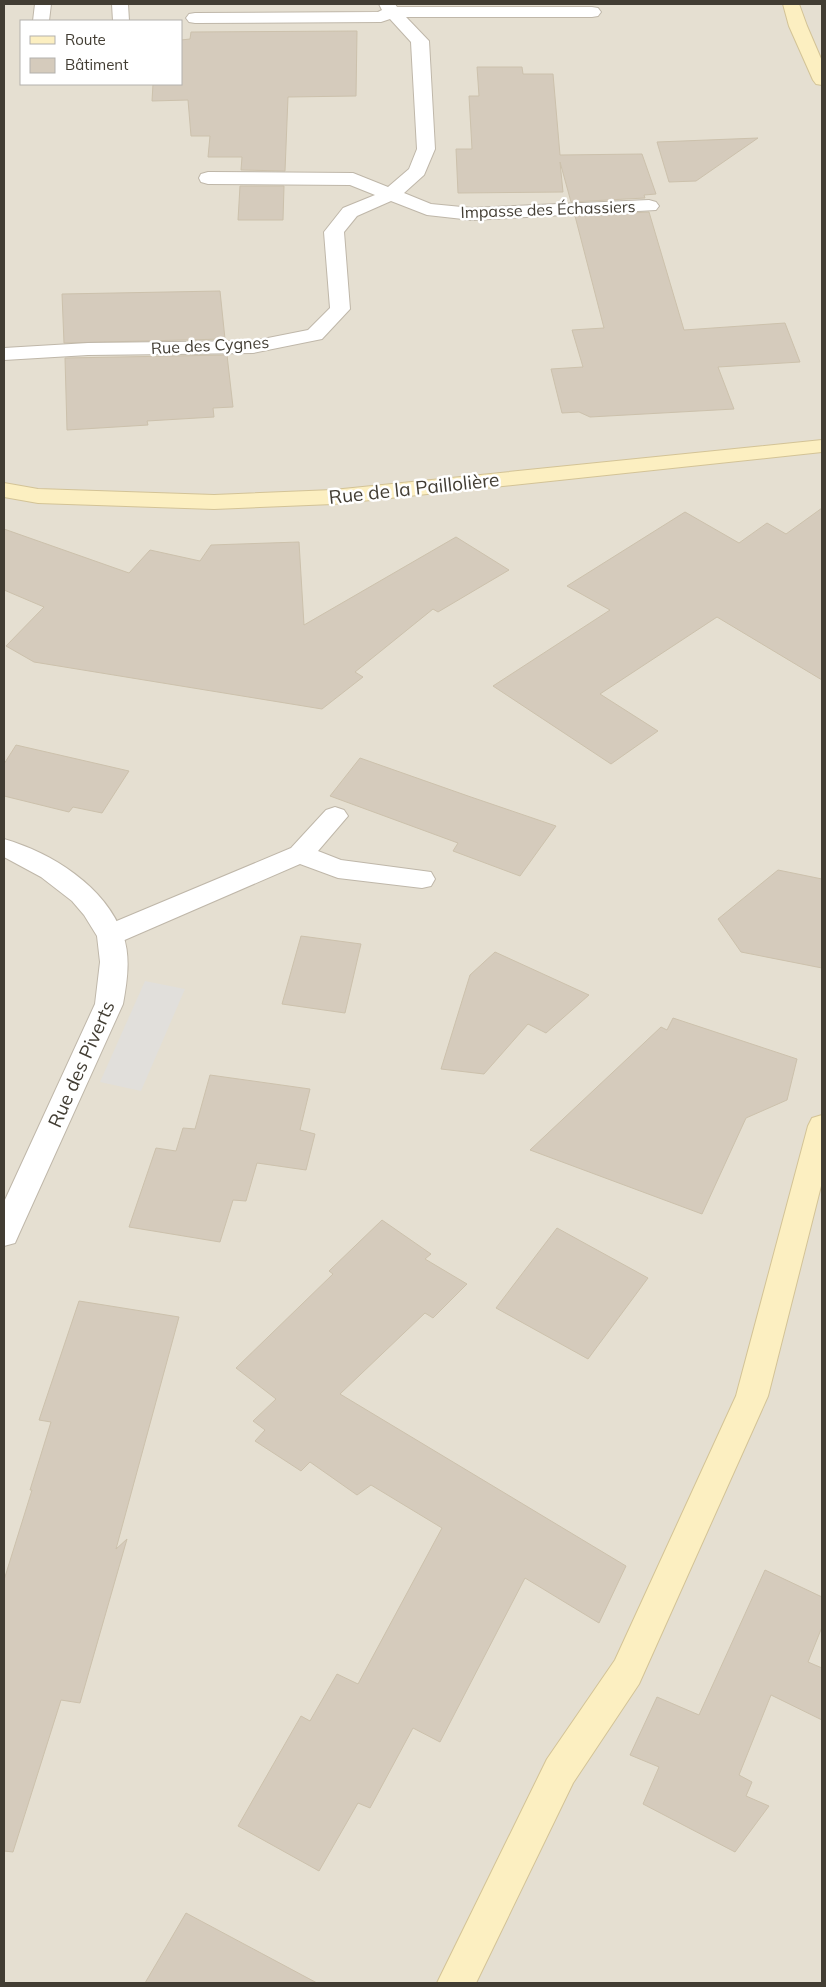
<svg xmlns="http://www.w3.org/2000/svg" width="826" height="1987" font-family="Mulish,sans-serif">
  <rect width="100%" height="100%" fill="#f1ede3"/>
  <path fill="#e5dfd1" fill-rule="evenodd" d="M4,4H822V1983H4ZM21,21H181V84H21Z"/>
  <path fill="#e1dfdb" d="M145,981L185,989L141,1091L100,1082Z"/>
  <path fill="#d5cbbc" stroke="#ccc1ac" d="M357,31L356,96L288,97L285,171L241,170L242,157H208L210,136H191L188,100L152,101L153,84H181V40L190,39L191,32Z
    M477,67H522L523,74H553L560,155L642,154L656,194L644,195L645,198L571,202L560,162L563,192L458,193L456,149H472L469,96H479Z
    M758,138L696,181L669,182L657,142Z
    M240,186H284L283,220H238Z
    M649,212L684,330L785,323L800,362L718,367L734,409L590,417L579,412L562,413L551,369L583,367L572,330L604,328L575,216Z
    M220,291L225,339L64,343L62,294Z
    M227,355L233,407L213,408L214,417L147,421L148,425L67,430L65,358Z
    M822,508V680L717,617L600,694L658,731L611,764L493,686L610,610L567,586L685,512L739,543L767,523L786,534Z
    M4,529L129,573L150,550L200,561L211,545L299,542L304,625L456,537L509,570L438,612L433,609L355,672L363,677L322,709L34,662L6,646L44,607L4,590Z
    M16,745L129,771L102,813L73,807L69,812L4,796V764Z
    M360,758L468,796L556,826L520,876L453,851L458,843L330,796Z
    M778,870L822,879V968L741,952L718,919Z
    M301,936L361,944L345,1013L282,1004Z
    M495,952L589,995L546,1033L528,1024L484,1074L441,1069L470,975Z
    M673,1018L797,1059L787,1100L746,1118L702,1214L530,1150L661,1027L667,1030Z
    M210,1075L310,1089L300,1130L315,1134L306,1170L257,1163L246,1201L233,1200L220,1242L129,1227L156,1148L176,1151L183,1128L195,1129Z
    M382,1220L431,1254L425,1259L467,1284L433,1318L425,1313L340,1394L626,1566L599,1623L525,1578L440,1742L413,1728L370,1808L358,1803L319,1871L238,1826L301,1716L310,1721L337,1674L358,1684L442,1528L371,1485L357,1495L310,1462L301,1471L255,1441L265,1430L253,1421L276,1399L236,1368L333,1274L329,1271Z
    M557,1228L648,1278L588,1359L496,1308Z
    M79,1301L179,1317L116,1549L127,1539L80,1703L61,1700L13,1852L4,1851V1580L32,1490H30L51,1422L39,1420Z
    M765,1570L822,1597V1627L808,1662L822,1668V1720L771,1695L739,1775L752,1782L746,1796L769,1806L735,1852L643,1804L659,1767L630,1755L657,1697L699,1715Z
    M186,1913L317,1983H145Z"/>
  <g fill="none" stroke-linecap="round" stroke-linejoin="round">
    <g stroke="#bfb7a9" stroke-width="2">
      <path id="lane" d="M35,4H51L49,21H33Z
        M112,4H128L129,21H113Z
        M335,807L344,810L348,816L318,851L341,860L431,872L435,879L431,886L422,888L338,878L300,864L120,942L110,945L100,942L97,935L100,928L291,848L326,810Z"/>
    </g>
    <g stroke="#bfb7a9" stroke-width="2">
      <path id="street" d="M379,4H395L397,7H592L598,8L601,12L598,16L592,17H406L429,41L435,149L424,175L404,193L431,204L472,208L649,200L656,202L659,206L656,210L472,220L427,215L391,201L357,216L344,232L350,309L322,339L253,353L88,355L4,360V348L88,343L253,341L308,330L330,308L324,232L343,208L375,195L350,185L208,184L201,182L199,178L201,174L208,172L353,173L388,187L409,169L417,149L411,42L390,19L381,22L195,23L189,22L186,18L189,14L195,13L378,12L382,10Z
        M4,839C52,853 105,886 123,935C131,957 127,982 123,1004L19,1234L15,1243L4,1246V1202L95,1004L100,962L97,936L84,915L72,901L41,877L4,857Z"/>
    </g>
    <g stroke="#d3c396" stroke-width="2">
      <path id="secondary" d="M783,4H799L807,26L822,61V85L816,84L813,80L789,26Z
        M822,440V452L333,504L214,509L38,503L4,497V483L38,489L214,495L333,490Z
        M822,1115V1182L768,1396L639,1684L573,1783L476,1983H437L547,1759L615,1660L736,1396L808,1126L812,1118Z"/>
    </g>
    <use href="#lane" fill="#fff" fill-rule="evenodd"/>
    <use href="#street" fill="#fff" fill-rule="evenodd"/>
    <use href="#secondary" fill="#fcefc1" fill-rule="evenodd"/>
  </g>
  <g text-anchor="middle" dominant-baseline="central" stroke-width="5" stroke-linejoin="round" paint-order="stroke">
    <g font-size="16" fill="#423d33" stroke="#fff">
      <text transform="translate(548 209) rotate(-2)">Impasse des Échassiers</text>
      <text transform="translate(210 345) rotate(-3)">Rue des Cygnes</text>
    </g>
    <g font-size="19" fill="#423d33" stroke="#fff">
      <text transform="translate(414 488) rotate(-6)">Rue de la Paillolière</text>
      <text transform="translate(81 1064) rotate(-66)">Rue des Piverts</text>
    </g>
  </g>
  <rect width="826" height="1987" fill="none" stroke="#423d33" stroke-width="10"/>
  <rect x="20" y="20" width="162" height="65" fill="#ffffff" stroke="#b3b1ad"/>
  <rect x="30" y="36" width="25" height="8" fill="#fcefc1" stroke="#b3b1ad"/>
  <text x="65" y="45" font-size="15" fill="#423d33">Route</text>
  <rect x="30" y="58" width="25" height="15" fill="#d5cbbc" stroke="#b3b1ad"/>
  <text x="65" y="70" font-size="15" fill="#423d33">Bâtiment</text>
</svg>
